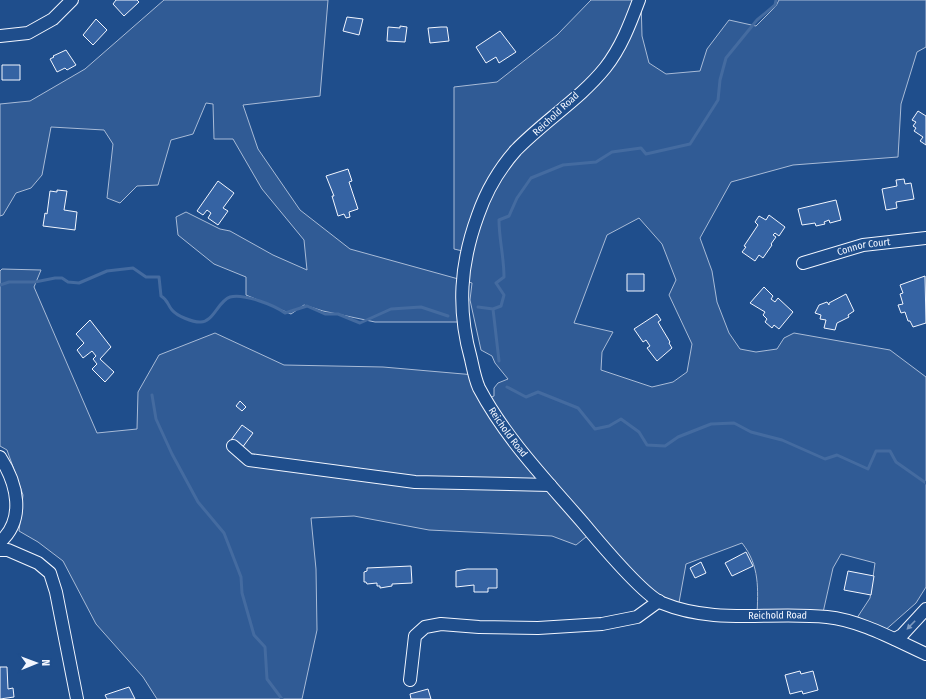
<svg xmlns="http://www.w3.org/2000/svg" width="926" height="699" font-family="'Fira Sans Condensed',sans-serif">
  <rect width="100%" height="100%" fill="#1f4e8c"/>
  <path fill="#305b95" stroke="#a8bbd7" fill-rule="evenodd" d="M164,0H328L320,96L243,105L258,149L300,210L350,249L462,280L467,252L454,249V87L497,82L557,35L591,0H641L642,36L649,63L666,74L700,71L707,49L729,20L756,26L776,6L779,0H926V47L917,52L901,104L898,157L793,165L731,182L700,238L712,271L717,302L729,333L740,349L756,352L777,349L784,338L794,333L890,350L926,377V587L916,603L882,633L853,624L870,598L875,563L841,554L833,568L822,617L757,616C758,589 760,566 742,543L686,564L678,608L659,601L591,533L576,545L552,536L429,530L354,516L311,518L316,569L317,630L302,699H157L143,677L96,624L63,561L38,542L19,531L23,495L7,450L0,446V271L2,269L41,270L34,287L97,433L137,429L138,392L159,355L215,333L284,365L383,367L475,375L487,399L494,396V388L498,383L508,379L495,363L492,356L481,350L470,300L472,283L462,280L463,322H375L323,311L304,305L291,314L246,295V277L214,264L178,235L176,217L186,212L220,229L230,231L273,255L307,270L304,240L262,189L233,139H214L213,104L206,103L193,134L171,140L158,185L137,186L120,203L107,198L113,144L104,130L51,127L42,175L31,188L16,193L3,215L0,216V104L30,101L85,69ZM639,218L662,244L676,280L669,295L692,344L687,372L673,382L652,387L601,370L602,352L613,332L574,323L607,235Z"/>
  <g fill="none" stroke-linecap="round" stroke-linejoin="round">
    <path stroke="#446ba0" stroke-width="3" d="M0,285L9,282H35L55,278H62L68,282L79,283L107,271L133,268L146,277H159L161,296C168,300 167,304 172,310C177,316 192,322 200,322C213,323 218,301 230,297C243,293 274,305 285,313L307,306L325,314H338L360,323L391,309L421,307L448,316
      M478,307L493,309L501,306L504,295L496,283L504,277C504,257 499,239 499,220L509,216L517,198L531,178L563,165L596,162L612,152L641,148L646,154L690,144L718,100L720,80L726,58L757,20L775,5L776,0
      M493,309L499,361
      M507,387L526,397L538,392L578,408L595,429L609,426L621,419L639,432L647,445L665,446L678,437L711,424L734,423L751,432L782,440L825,459L837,455L868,469L876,451H890L896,462L926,483
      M152,395L156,419L172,454L198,502L224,533L241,577L242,593L254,635L265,647L267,679L282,699"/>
  </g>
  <path fill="#3563a3" stroke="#f2f6ff" d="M116,0H137L139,2L124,16L113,4Z
    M347,17L363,19L359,35L343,31Z
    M96,19L107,30L93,45L83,35Z
    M400,26L407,27L405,42L387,41L388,27L400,28Z
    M441,27H447L449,41L430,43L428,28Z
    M500,31L516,52L499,63L496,57L486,63L476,47Z
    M66,50L76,65L67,70L65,68L57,72L50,59L54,57L53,56Z
    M2,65H20V80H2Z
    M918,111L926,116V145L920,141L923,137L914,131L916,128L913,126L916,122L912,120Z
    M348,169L352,181L349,182L358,209L349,212L350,217L346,218L344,214L338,216L332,196H334L326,176Z
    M904,179L905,184L911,183L914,199L896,202L897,208L886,210L882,189L897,186L896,180Z
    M218,181L234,193L223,208L228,211L218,225L208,218L211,213L207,210L203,215L197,211Z
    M57,190L67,191L64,210L77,212L75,230L43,226L45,213L47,214L50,191L57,192Z
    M836,200L841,220L830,223L829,220L824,222L825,224L816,226L815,223L802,225L798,209Z
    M769,215L785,227L779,236L775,233L773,235L776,237L771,244L772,245L763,258L759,255L755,261L742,252L746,247L744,246L758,225L755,222L759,216L766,220Z
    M627,274H644V291H627Z
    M925,276L926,323L913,327L910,321H908L905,312L901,313L898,305L903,304L900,294L903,293L900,285Z
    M764,287L773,296L771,299L775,302L778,298L793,312L779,329L774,325L772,328L765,322L767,319L763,315L765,312L750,303Z
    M846,294L854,311L848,315L849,317L837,323L835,330L824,328L826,320L820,319L821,315L815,313L819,305L827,302L829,305V303Z
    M657,314L661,320L658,322L670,342L669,343L672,348L657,361L647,348L650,346L646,340L643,342L634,329Z
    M90,320L111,347L100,359L114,372L105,382L92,369L97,364L93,359L96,356L92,351L83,358L77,350L84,343L76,334Z
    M240,401L246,407L242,411L236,406Z
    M242,425L253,433L242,448L231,440Z
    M746,552L753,566L732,576L725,563Z
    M701,562L706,573L695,578L690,568Z
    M411,566L412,583L392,584V586L380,588V586H377V583L367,584L366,582H364V572L367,571V568Z
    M467,569H497V588H488V592H474V585L456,587V571Z
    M848,571L874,576L871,595L844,590Z
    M0,667H7L8,689L13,688L14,697L0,699Z
    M800,671L801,674L813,671L818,690L803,694L802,691L790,694L785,675Z
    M129,687L135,699H107L105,695Z
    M428,689L431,699H411L410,694Z"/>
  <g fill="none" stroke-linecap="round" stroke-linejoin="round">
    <g stroke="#f2f6ff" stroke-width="14">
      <g id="minor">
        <path id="s1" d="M639,0C630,24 621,48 605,68C580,99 544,121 516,150C500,168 486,192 478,215C460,264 457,309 471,359C473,368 475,379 479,388C506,439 547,481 584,524C599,542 642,594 662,603C715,625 772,611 827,617C860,620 897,641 926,654"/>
        <path d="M0,36L28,33L53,19L72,0"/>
        <path id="s2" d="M803,263L863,245L926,238"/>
        <path d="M233,446L249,460L415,482L550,485"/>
        <path d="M0,457C17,483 26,519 0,542"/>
        <path d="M0,550H8L38,563L50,573L56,592L77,699"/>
        <path d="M895,639L902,635L926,609"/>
        <path d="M410,680L415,636L425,627L441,624L479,627L538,628L602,624L637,617L659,601"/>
      </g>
    </g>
    <use href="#minor" stroke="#1f4e8c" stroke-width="12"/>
  </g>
  <defs><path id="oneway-solid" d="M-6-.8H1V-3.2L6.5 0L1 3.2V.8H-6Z"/></defs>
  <use fill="#7e9ac0" href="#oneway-solid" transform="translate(911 625) rotate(134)"/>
  <g text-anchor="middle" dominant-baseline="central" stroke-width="3" stroke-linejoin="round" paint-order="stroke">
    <g font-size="10" fill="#f2f6ff" stroke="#1f4e8c">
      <text transform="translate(556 114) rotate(-43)">Reichold Road</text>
      <text stroke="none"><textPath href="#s2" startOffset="63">Connor Court</textPath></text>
      <text stroke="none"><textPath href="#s1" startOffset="503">Reichold Road</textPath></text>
      <text stroke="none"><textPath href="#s1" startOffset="851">Reichold Road</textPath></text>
    </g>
  </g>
  <g transform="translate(36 663) rotate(89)" stroke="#1f4e8c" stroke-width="3" paint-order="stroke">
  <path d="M0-3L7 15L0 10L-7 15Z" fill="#f2f6ff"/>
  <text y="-6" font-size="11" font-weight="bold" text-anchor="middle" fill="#f2f6ff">N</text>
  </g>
</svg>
